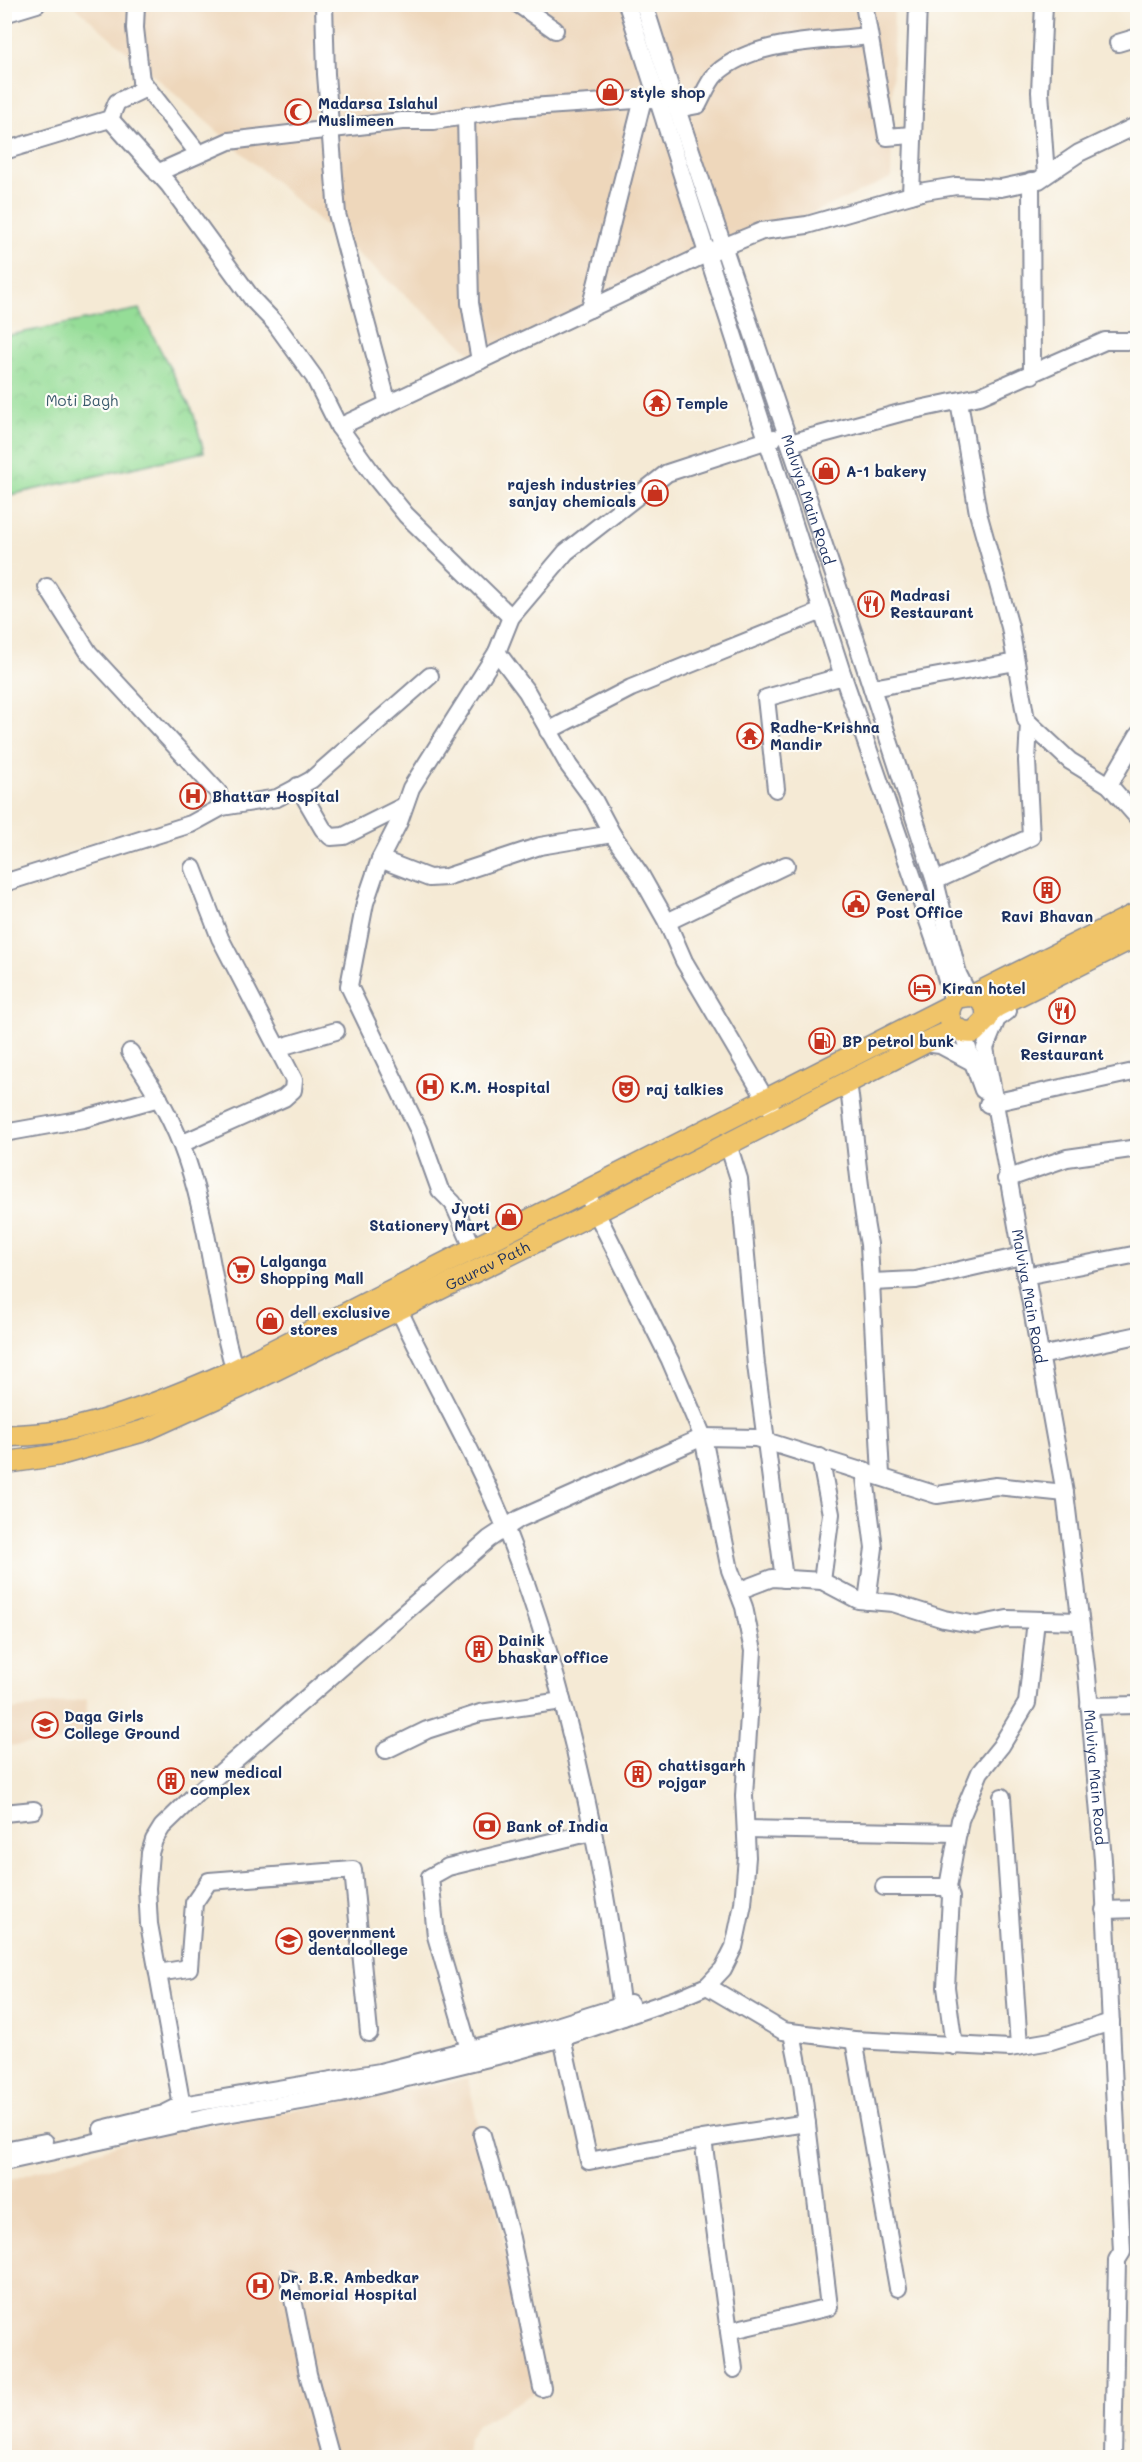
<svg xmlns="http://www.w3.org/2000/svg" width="1142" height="2462" font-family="Mali,sans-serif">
  <defs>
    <pattern id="park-crowns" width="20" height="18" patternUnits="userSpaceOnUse" patternTransform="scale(1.5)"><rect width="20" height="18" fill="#95dd97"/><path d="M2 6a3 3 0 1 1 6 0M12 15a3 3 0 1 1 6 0" fill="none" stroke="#80be85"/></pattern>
  </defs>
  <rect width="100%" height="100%" fill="#fdfcf7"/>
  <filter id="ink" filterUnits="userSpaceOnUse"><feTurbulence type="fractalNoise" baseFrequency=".0167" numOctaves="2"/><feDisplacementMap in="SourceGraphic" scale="12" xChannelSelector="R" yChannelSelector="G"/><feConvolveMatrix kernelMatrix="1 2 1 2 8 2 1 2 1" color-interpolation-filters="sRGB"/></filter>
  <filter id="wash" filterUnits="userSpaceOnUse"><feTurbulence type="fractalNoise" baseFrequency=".008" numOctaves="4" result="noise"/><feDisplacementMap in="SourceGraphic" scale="24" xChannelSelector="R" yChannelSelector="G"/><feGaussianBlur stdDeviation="1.35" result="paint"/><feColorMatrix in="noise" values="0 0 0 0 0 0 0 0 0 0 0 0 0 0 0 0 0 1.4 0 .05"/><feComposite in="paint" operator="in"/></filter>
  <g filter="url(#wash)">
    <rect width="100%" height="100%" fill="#f5ead5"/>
    <path fill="#eed7bb" d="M73,5H894L891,178L480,361Z
      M87,1699L86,1739L5,1746V1711Z
      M468,2079L538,2391L477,2425L468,2438L466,2457L5,2458V2182L144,2136Z"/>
    <path fill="url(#park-crowns)" stroke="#58867a" stroke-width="1.5" d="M139,309L193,412L204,452L5,496V336Z"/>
  </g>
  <g filter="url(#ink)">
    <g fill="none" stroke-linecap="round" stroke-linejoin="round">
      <g stroke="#888c9a" stroke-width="20">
        <g id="minor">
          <path d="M324,4L326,74L337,214L388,404"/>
          <path d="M518,4L555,30"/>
          <path d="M627,4L843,676L938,950L953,1001"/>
          <path id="s1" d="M644,4L677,109L865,667L935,881L958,974L968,994"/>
          <path d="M864,4L887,137L912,135"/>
          <path d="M1044,4L1040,92L1046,175"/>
          <path d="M4,14L37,4"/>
          <path d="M1118,43L1138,37"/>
          <path d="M141,80L198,153"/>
          <path d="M677,109L698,105C703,96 709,80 717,73C755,39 821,42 868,36"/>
          <path d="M466,115L470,303L480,361"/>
          <path d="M110,119L169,185L253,300L275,323L314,377L339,427L375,477L406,515L511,617"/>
          <path d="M4,151L110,119L117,102L142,90L135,28L136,4"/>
          <path d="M157,173L229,141L402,121H434L515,108L666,98"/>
          <path d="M1031,181L1032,375"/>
          <path d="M911,195L918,4"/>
          <path d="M590,309L643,99"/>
          <path d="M959,401L978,513L1010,627L1026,720L1070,761L1109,785L1138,818"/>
          <path d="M339,427L706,254L762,231L807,225L925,191L956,186L1001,188L1039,180L1079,153L1138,125"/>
          <path d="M790,443L900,413L980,396L1105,341H1138"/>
          <path d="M47,587L89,653L218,792L222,807"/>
          <path d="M497,652L527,692L569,766L594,800L612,834L640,874L667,922L684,961L772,1110"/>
          <path d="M872,688L1016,662"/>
          <path d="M548,731L631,688L822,611"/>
          <path d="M1109,785L1138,735"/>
          <path d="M298,786L323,829L331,837L344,836L404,806"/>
          <path d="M776,789L766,698L843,676"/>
          <path d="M380,859L429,878L446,877L540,846L612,834"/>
          <path d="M935,881L1031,837L1027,761L1029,723"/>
          <path d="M4,883L191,824L222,807L277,798L311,780L430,676"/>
          <path d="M667,922L786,865"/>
          <path id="s2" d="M1008,1011L997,1019L985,1048L1065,1493L1087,1676L1103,1860L1122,2252L1117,2260L1113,2458"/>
          <path d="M962,1032L983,1090"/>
          <path d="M924,1043L940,1045L972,1062"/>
          <path d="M277,1048L336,1031"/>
          <path d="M130,1052C149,1081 168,1111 181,1144C211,1220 213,1304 238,1381"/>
          <path d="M848,1082C856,1136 858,1191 869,1244L881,1475"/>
          <path d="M988,1104L1138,1071"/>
          <path d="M4,1133L83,1119L159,1098"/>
          <path d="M181,1144L284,1098L293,1090L294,1080L220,938L193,868"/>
          <path d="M728,1144L739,1179L756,1365L784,1579"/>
          <path d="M1006,1179L1067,1158L1138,1148"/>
          <path d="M474,1250L453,1203L440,1190L418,1129L349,986L365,903L380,859L399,822L411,788L497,652L511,617L566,552L667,473L774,438"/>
          <path d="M1025,1276L1138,1254"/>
          <path d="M872,1282L916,1280L1021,1256"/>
          <path d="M399,1310C433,1383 475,1453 505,1527C567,1683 602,1851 623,2017"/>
          <path d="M1040,1356L1138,1335"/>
          <path d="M820,1457L831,1514L822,1581"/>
          <path d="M864,1470L874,1548L867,1601"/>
          <path d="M738,1591L772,1578L822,1581L858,1600L893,1603L944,1619L977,1625L1007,1619L1080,1621"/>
          <path d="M1089,1706L1138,1705"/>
          <path d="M386,1750L427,1730L480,1713L562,1701"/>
          <path d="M1002,1797L1019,2046"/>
          <path d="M4,1813L34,1810"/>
          <path d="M746,1829L958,1833"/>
          <path d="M884,1887H948L951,1897L946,1987L954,2046"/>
          <path d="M948,1887L960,1820L980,1772L1001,1746L1027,1703L1036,1620"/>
          <path d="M1104,1910L1138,1909"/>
          <path d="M158,1973L189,1968L194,1903L209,1881L353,1870L369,2033"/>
          <path d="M707,1986L783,2031L854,2040L1010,2048L1051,2041L1111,2022"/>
          <path d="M562,2038L589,2161L703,2139L807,2123"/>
          <path d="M854,2040L898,2288"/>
          <path d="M469,2049L436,1936L430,1877L448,1867L592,1832"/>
          <path d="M185,2123L149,1924L147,1888L150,1853L154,1840L162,1827L196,1794L489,1539L519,1519L703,1437L756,1438L937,1495L996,1486L1065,1493"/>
          <path d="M102,2129L164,2114L182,2105L380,2072L544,2030L630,2003"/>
          <path d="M482,2135L511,2238L542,2388"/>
          <path d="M703,2139L734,2369"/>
          <path d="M4,2150L45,2142"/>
          <path d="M4,2162L214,2116L341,2094L505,2054L562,2038L679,1998L707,1986L723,1969L734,1947L743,1904L747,1857L744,1796L753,1651L744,1607L730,1570L703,1437L670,1360L586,1192"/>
          <path d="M289,2279L308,2374L331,2458"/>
          <path d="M729,2331L829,2307L802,2083L792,2033"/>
        </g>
      </g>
      <g stroke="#888c9a" stroke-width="24">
        <g id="major">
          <path d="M974,995L986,1005L987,1019L974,1032C952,1035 940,1013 957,997L974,995L1138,913"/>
          <path d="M988,1013L997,1006L1138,935"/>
          <path d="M4,1436C21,1435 39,1435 55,1432C116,1421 178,1395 235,1370L950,1006"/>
          <path id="s3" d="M4,1463L58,1455L143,1431L240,1387L596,1212L924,1043L956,1029"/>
        </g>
      </g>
      <use href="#minor" stroke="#fff" stroke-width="16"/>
      <use href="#major" stroke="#f0c469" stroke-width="21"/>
    </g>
  </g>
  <defs>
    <g id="shop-ring" transform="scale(1.35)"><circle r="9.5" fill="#fdfcf7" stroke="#c8321e" stroke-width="1.5"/><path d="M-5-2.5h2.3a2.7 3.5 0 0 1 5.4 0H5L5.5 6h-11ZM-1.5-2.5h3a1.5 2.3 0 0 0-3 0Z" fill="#c8321e"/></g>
    <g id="mosque-ring" transform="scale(1.35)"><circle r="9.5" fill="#fdfcf7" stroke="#c8321e" stroke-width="1.5"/><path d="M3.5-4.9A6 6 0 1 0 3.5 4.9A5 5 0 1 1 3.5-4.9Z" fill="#c8321e"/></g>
    <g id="temple-ring" transform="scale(1.35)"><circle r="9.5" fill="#fdfcf7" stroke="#c8321e" stroke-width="1.5"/><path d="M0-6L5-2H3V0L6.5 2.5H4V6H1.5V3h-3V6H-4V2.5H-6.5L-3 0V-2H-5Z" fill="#c8321e"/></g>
    <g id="restaurant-ring" transform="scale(1.35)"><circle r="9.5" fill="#fdfcf7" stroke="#c8321e" stroke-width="1.5"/><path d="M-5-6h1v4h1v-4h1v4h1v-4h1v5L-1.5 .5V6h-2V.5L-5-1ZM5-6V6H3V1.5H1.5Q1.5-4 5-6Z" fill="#c8321e"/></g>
    <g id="hospital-ring" transform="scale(1.35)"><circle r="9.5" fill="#fdfcf7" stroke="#c8321e" stroke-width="1.5"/><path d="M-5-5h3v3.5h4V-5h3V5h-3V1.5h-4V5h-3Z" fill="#c8321e"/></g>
    <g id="building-ring" transform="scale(1.35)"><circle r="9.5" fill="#fdfcf7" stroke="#c8321e" stroke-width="1.5"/><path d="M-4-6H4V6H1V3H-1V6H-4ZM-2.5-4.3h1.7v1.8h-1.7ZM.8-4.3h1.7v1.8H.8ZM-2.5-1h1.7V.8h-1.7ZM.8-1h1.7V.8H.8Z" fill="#c8321e"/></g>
    <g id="civic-ring" transform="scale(1.35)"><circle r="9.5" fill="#fdfcf7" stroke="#c8321e" stroke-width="1.5"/><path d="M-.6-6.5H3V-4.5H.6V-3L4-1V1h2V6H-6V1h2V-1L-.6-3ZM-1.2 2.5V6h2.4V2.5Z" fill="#c8321e"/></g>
    <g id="hotel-ring" transform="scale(1.35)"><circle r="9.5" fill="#fdfcf7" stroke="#c8321e" stroke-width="1.5"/><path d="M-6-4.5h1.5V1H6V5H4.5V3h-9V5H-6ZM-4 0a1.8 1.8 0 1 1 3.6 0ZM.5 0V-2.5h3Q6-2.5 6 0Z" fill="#c8321e"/></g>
    <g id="fuel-ring" transform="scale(1.35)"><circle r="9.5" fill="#fdfcf7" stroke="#c8321e" stroke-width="1.5"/><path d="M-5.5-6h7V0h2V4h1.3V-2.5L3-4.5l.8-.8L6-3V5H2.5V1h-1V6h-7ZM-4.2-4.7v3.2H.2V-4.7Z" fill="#c8321e"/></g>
    <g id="theatre-ring" transform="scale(1.35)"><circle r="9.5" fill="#fdfcf7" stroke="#c8321e" stroke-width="1.5"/><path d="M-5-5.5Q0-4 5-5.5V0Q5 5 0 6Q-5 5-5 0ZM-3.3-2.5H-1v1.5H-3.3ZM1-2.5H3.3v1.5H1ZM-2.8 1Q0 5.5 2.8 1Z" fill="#c8321e"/></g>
    <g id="supermarket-ring" transform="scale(1.35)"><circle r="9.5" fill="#fdfcf7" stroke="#c8321e" stroke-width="1.5"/><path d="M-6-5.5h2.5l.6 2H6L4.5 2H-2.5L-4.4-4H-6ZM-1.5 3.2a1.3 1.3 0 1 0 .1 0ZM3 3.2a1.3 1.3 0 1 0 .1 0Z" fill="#c8321e"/></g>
    <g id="university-ring" transform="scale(1.35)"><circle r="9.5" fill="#fdfcf7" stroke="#c8321e" stroke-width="1.5"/><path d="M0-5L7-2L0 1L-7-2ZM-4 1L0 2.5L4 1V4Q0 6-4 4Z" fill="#c8321e"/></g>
    <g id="bank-ring" transform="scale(1.35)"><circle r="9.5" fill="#fdfcf7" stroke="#c8321e" stroke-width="1.5"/><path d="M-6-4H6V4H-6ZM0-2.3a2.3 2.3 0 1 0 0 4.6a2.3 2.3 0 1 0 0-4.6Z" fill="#c8321e"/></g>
  </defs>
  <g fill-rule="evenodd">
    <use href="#shop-ring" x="610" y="92"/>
    <use href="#mosque-ring" x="298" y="112"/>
    <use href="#temple-ring" x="657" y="403"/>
    <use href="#shop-ring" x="826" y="471"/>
    <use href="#shop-ring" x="655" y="493"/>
    <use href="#restaurant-ring" x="871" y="604"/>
    <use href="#temple-ring" x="750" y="736"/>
    <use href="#hospital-ring" x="193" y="796"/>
    <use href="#building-ring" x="1047" y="890"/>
    <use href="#civic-ring" x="856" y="904"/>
    <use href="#hotel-ring" x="922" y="988"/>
    <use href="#restaurant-ring" x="1062" y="1011"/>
    <use href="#fuel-ring" x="822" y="1041"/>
    <use href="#hospital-ring" x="430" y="1087"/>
    <use href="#theatre-ring" x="626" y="1089"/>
    <use href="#shop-ring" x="509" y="1217"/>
    <use href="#supermarket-ring" x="241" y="1270"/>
    <use href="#shop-ring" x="270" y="1321"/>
    <use href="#building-ring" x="479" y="1649"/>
    <use href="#university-ring" x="45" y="1725"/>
    <use href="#building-ring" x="638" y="1774"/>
    <use href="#building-ring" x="171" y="1781"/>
    <use href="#bank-ring" x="487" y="1826"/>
    <use href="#university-ring" x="289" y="1941"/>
    <use href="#hospital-ring" x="260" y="2286"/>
  </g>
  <g text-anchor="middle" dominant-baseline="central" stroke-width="4.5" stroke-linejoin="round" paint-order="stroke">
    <g font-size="15" font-weight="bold" fill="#1b2f5e" stroke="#fdfcf7" text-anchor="start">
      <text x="630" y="92">style shop</text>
      <text x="318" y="103">Madarsa Islahul<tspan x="318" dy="17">Muslimeen</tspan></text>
      <text x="676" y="403">Temple</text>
      <text x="846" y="471">A-1 bakery</text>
      <text x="636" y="484" text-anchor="end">rajesh industries<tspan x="636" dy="17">sanjay chemicals</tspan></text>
      <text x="890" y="595">Madrasi<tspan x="890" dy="17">Restaurant</tspan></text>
      <text x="770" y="727">Radhe-Krishna<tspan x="770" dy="17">Mandir</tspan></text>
      <text x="212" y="796">Bhattar Hospital</text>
      <text x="876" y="895">General<tspan x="876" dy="17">Post Office</tspan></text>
      <text x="1047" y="916" text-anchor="middle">Ravi Bhavan</text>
      <text x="942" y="988">Kiran hotel</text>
      <text x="1062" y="1037" text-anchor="middle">Girnar<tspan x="1062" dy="17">Restaurant</tspan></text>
      <text x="842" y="1041">BP petrol bunk</text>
      <text x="450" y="1087">K.M. Hospital</text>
      <text x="646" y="1089">raj talkies</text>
      <text x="490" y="1208" text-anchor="end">Jyoti<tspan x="490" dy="17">Stationery Mart</tspan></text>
      <text x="260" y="1261">Lalganga<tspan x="260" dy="17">Shopping Mall</tspan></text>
      <text x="290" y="1312">dell exclusive<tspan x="290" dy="17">stores</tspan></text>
      <text x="498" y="1640">Dainik<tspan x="498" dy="17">bhaskar office</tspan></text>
      <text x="64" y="1716">Daga Girls<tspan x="64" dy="17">College Ground</tspan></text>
      <text x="658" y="1765">chattisgarh<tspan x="658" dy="17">rojgar</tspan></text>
      <text x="190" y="1772">new medical<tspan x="190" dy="17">complex</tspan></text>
      <text x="506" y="1826">Bank of India</text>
      <text x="308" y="1932">government<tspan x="308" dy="17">dentalcollege</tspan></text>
      <text x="280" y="2277">Dr. B.R. Ambedkar<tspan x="280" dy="17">Memorial Hospital</tspan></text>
    </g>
    <g font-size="15" fill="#3a5a6c" stroke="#fdfcf7">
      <text x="82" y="400">Moti Bagh</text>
    </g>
    <g font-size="15" fill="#1b2f5e" stroke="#fdfcf7">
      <text stroke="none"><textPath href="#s1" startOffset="522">Malviya Main Road</textPath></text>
      <text stroke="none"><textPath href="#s3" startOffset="525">Gaurav Path</textPath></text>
      <text stroke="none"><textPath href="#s2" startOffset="297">Malviya Main Road</textPath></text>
      <text stroke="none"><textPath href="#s2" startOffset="783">Malviya Main Road</textPath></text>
    </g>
  </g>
  <rect width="1142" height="2462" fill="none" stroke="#fdfcf7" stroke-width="24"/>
</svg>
